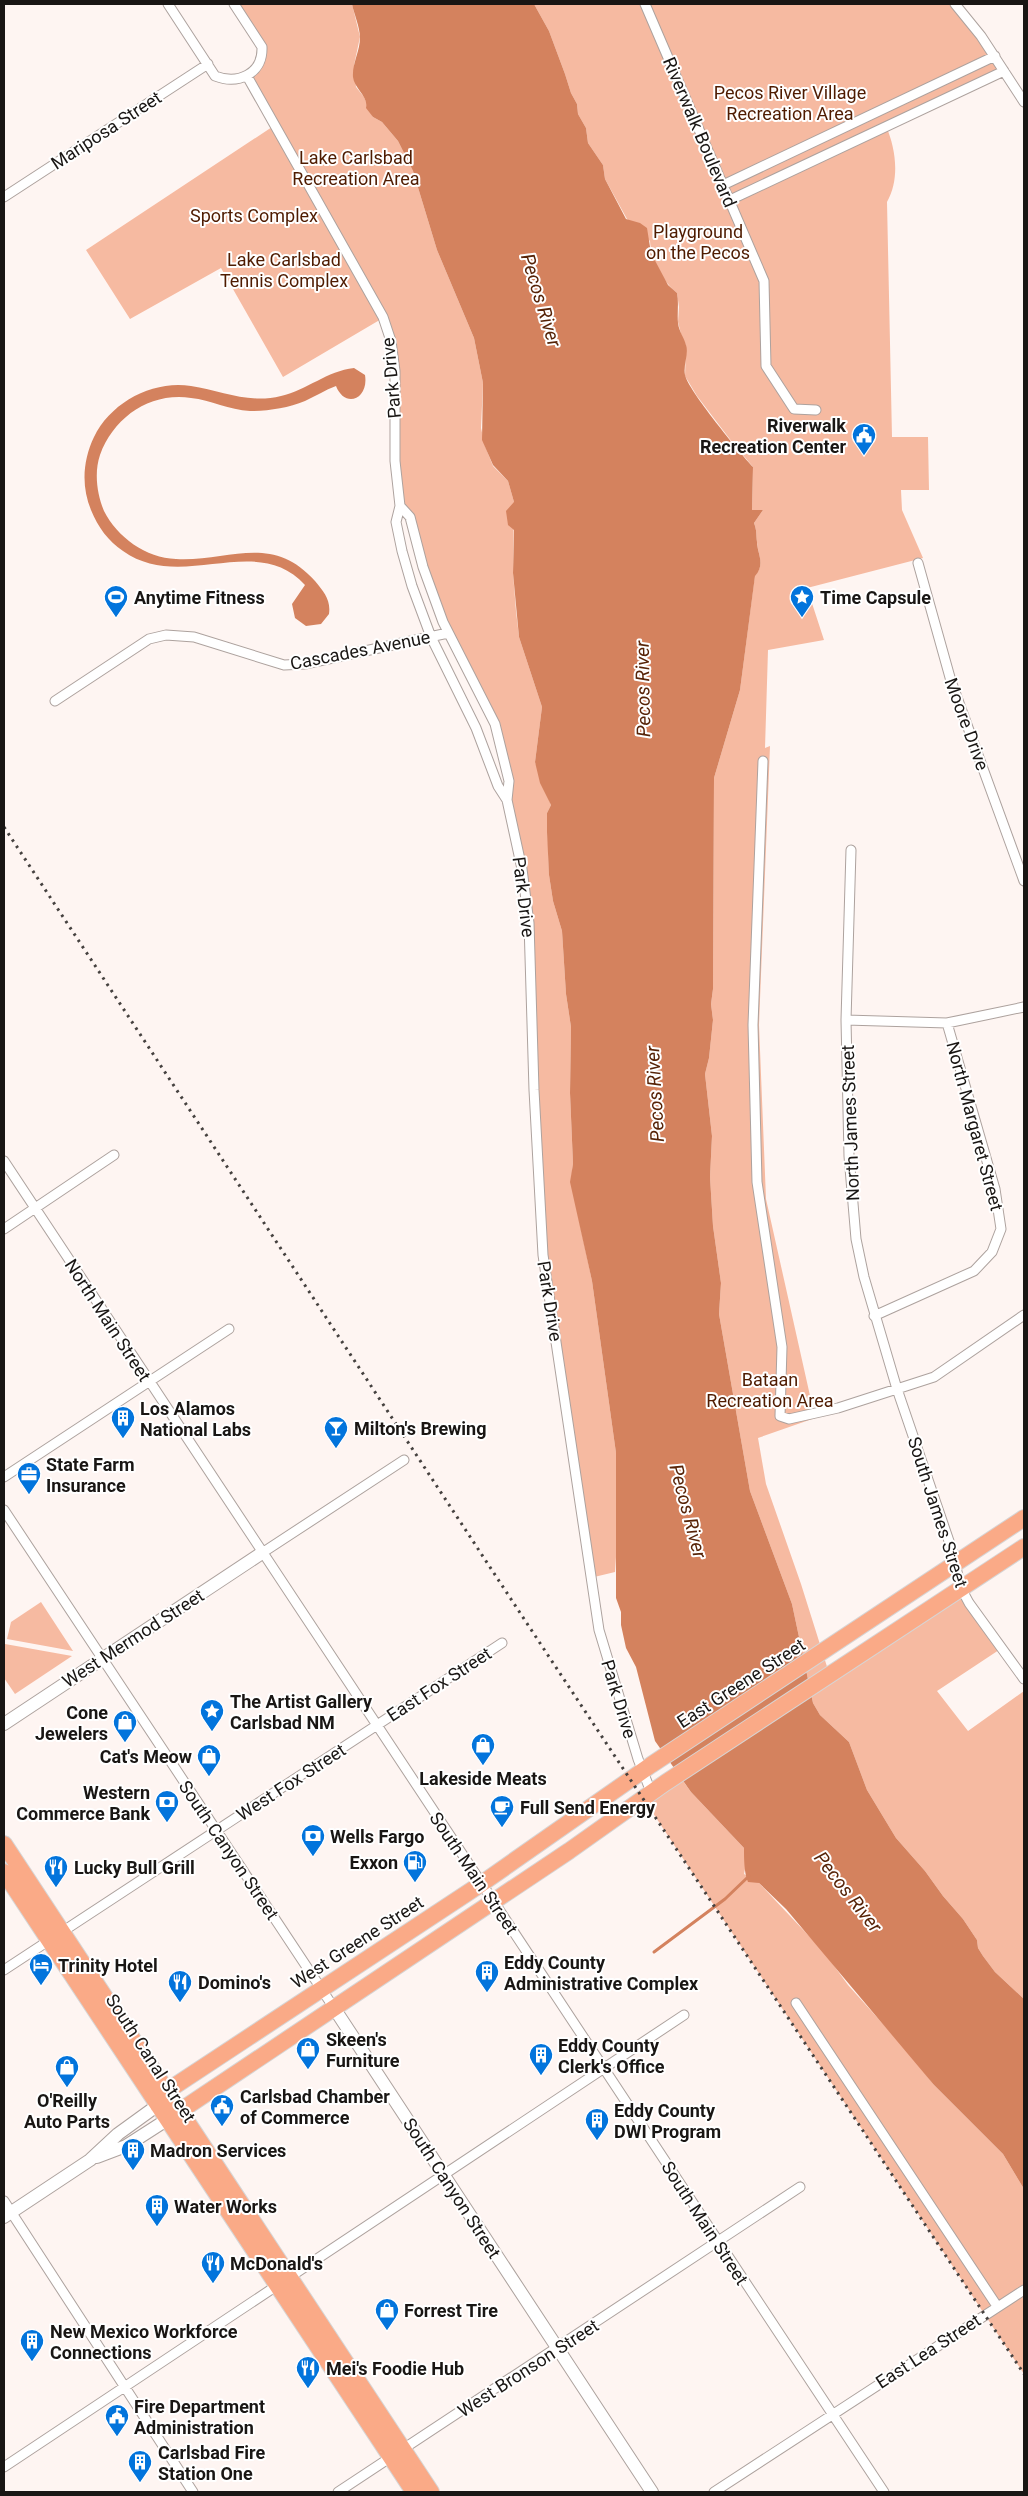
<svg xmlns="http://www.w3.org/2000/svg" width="1028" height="2496" font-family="Roboto,sans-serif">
  <rect width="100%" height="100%" fill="#fef5f2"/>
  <path fill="#f6baa1" d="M234,4H352L360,37L354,65L356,87L364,97L373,117L382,122L398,141L413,171L437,250L474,338L483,383L481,428L485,446L493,466L508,481L514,502L513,573L516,611L519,637L542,707L535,762L551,805L547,813L549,875L553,901L562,931L566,994L571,1027L570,1093L573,1164L571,1182L592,1281L616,1453L618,1527L615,1572L590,1578L543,1255L531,952L507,800C513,738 471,688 448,633C433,596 422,555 410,517L400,506L396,381L383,318L283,377L221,268L130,319L86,250L275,125L247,76L263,55Z
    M534,4H955L1004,71L886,126C896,149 900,179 887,202L892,437H928L929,490H901L902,510L923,558L807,588L824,640L768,650L765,748L770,746L759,1025L766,1199L815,1418L758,1438L766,1484L801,1584L829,1673L961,1588L1002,1648L937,1691L968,1731L1024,1691V1999L995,1972L983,1956L978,1948L977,1940L963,1919L943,1896L925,1871L896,1838L867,1790L849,1742L820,1715L813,1703L792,1604L750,1491L719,1314L721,1283L713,1226L710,1177L712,1136L705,1074L709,1058L713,1020L711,1004L713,989L714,778L740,690L755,575C766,564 757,553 757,542C756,534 757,531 754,523L763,510H752L753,467L732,442L697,396L685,376L686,345L682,338L678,322L679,307L677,293C663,282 651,259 650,241L627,219L605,179L603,165L588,143L586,128L578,114L577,104L571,93L565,74L549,31Z
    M41,1602L73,1651L7,1639L11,1622Z
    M5,1644L72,1656L15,1694L4,1678Z
    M678,1774L691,1792L744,1848L747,1859L744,1874L759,1883L824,1952L848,1985L909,2053L934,2085L1003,2154L1024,2189V2374L643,1798Z"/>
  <path fill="#d4825e" d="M352,4H534L549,31L565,74L571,93L577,104L578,114L586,128L588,143L603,165L605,179L626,219L640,223L647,228L651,253L668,285L677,293C679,303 677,313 678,323C679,332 684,337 686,345C689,354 683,365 685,375C688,390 740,453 753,467L752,510H763L754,523C757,531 756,534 757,542C757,553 766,564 755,576L740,690L714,778L713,989L711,1004L713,1020L709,1058L705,1074L712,1136L710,1177L713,1226L721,1283L719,1314L750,1491L792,1604L813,1703L820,1715L849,1742L867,1790L896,1838L925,1871L943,1896L963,1919L977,1940L978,1948L983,1956L995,1972L1024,1999V2189L1003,2154L934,2085L786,1909L759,1883L748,1882C744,1873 744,1858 744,1848L691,1792L655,1741L636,1667L626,1648L621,1625V1612L616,1598V1453L592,1281L570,1182L573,1164L570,1093L571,1027L566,994L562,931L553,901L549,875L547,832V813L551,805L540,783L535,762L542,707L519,637L513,573L514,530L508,525L506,511L514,502L508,481L493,465L482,440L483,383L474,338L437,250L413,171L398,141L382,122L373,117L366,108C369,97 354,88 353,77C352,64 360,51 360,38C360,27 354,14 352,4Z
    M354,368L365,375C369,399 345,409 336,386C325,390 316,396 305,401C288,408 268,411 250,411C229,410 211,400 191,398C150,392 114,417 100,455C94,473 97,494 104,511C117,537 146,558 176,559C228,562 272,532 315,581C324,592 331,600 329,614L321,624L306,626L295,618L292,604L305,585C256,531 182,593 123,551C108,541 98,527 91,510C81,486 83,460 94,437C111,402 153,380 191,386C222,391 249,404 281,396C307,390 327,371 354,368Z"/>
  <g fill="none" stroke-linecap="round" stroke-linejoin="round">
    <path stroke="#d4825e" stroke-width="3" d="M654,1952L725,1899L749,1876"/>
    <g stroke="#ada29e" stroke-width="11">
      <path id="street" d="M168,4L215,76C238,85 263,74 262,47L234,4
        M645,4L764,281L766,366L794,409L816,410
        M955,4L981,36L1024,102
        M247,76L383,317L391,341L395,371V461L400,506L396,522L402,551L412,586L431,637L476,728L498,786L507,800
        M723,185L995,56
        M4,197L208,64
        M730,200L1004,71
        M400,506L410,517L423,567L443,622L495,724L509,781L507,800L522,869L529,923L534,1090L543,1255L599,1630L638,1759L651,1792
        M918,563L951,681L1024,881
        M55,701L149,639L166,635L194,637L284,665L305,664L448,633
        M763,761L753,1025L757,1182L782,1347L780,1416L789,1419L838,1408L934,1377L1024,1315
        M851,850L846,1020L849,1156L856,1239L864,1277L897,1389L951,1547L961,1588L969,1603L1024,1679
        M846,1020L947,1023L1024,1007
        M4,1161L884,2492
        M4,1229L114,1155
        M874,1316L974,1271L992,1252L1001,1229L995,1189L947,1023
        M4,1477L229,1329
        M4,1510L334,2008
        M262,1553L404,1460
        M4,1970L502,1643
        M796,2003L997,2306
        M4,2201L193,2492
        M4,2467L684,2015
        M338,2492L800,2187
        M714,2492L1024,2290"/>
    </g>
    <g stroke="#ada29e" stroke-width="14">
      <path id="secondary" d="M4,1724L262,1553
        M334,2008L652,2492
        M97,2157L126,2146L168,2119
        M4,2217L90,2160L118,2134L158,2105"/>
    </g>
    <g stroke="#d6d5d5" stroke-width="18">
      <path id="highway" d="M4,1844L431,2492
        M4,1872L414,2492
        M158,2105L167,2091L481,1884L651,1765L1024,1518
        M168,2119L569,1851L665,1783L1024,1547"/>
    </g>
    <use href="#street" stroke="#fff" stroke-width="9"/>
    <use href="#secondary" stroke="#fff" stroke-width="12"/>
    <use href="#highway" stroke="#faaa87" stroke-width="16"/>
    <path stroke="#45413f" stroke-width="3" stroke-dasharray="2.5 5" stroke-linecap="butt" d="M4,827L528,1625L1024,2374"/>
  </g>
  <defs>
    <g id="civic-pin" transform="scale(1.25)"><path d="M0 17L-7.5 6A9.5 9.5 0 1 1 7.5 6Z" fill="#0274dc" stroke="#fff"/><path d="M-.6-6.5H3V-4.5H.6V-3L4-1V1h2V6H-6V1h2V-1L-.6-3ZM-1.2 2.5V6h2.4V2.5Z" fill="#fff"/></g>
    <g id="stadium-pin" transform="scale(1.25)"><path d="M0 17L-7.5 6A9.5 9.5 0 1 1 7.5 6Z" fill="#0274dc" stroke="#fff"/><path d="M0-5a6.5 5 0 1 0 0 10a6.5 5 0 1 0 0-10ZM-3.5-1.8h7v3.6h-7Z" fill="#fff"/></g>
    <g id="sight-pin" transform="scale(1.25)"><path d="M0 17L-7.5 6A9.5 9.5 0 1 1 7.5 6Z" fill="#0274dc" stroke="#fff"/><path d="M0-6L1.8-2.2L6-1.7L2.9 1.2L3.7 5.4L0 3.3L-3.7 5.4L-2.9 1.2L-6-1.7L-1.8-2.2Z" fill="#fff"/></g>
    <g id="building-pin" transform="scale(1.25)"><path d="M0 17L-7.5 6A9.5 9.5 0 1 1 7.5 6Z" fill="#0274dc" stroke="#fff"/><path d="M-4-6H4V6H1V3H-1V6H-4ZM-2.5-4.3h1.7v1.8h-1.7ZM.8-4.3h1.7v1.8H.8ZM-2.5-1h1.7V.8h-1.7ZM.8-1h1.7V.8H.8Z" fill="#fff"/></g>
    <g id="bar-pin" transform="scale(1.25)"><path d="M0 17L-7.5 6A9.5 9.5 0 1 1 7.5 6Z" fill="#0274dc" stroke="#fff"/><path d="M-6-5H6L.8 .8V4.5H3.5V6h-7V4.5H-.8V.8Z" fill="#fff"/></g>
    <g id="office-pin" transform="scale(1.25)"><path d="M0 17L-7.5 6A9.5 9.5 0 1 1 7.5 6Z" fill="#0274dc" stroke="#fff"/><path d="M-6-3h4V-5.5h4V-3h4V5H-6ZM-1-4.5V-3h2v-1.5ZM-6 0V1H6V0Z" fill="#fff"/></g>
    <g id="shop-pin" transform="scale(1.25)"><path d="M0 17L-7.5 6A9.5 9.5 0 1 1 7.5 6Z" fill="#0274dc" stroke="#fff"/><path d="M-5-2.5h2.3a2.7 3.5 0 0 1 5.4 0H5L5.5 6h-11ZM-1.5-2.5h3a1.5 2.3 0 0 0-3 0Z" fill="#fff"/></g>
    <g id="bank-pin" transform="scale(1.25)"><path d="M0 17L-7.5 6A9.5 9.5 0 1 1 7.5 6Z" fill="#0274dc" stroke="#fff"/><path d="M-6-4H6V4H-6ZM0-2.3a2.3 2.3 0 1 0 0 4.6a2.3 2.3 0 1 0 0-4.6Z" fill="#fff"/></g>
    <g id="cafe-pin" transform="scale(1.25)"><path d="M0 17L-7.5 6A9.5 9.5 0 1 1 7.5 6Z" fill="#0274dc" stroke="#fff"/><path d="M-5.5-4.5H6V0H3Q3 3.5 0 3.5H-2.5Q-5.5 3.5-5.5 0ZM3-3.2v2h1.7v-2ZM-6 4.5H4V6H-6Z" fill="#fff"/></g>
    <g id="fuel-pin" transform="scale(1.25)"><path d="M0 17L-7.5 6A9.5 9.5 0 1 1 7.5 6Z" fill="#0274dc" stroke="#fff"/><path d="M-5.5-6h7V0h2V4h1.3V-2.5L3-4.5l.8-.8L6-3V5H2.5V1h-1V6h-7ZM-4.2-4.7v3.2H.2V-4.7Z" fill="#fff"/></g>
    <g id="restaurant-pin" transform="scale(1.25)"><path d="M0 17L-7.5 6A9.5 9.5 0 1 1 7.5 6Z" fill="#0274dc" stroke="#fff"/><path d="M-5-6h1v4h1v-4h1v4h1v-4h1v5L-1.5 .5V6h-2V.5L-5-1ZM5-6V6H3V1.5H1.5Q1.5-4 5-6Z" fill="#fff"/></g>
    <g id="hotel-pin" transform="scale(1.25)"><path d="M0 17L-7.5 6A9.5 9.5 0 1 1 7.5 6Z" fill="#0274dc" stroke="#fff"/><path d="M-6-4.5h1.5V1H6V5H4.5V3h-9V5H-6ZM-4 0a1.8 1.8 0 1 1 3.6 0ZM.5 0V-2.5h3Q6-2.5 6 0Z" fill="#fff"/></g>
  </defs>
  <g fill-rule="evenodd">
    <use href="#civic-pin" x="864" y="435"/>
    <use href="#stadium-pin" x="116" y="597"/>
    <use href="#sight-pin" x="802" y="597"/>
    <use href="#building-pin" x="123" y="1418"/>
    <use href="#bar-pin" x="336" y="1428"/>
    <use href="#office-pin" x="29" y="1474"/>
    <use href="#sight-pin" x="212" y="1711"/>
    <use href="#shop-pin" x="125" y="1722"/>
    <use href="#shop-pin" x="483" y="1745"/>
    <use href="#shop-pin" x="209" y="1756"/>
    <use href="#bank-pin" x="167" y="1802"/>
    <use href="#cafe-pin" x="502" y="1807"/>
    <use href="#bank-pin" x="313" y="1836"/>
    <use href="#fuel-pin" x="415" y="1862"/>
    <use href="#restaurant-pin" x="56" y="1867"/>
    <use href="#hotel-pin" x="41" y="1965"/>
    <use href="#building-pin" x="487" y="1972"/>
    <use href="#restaurant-pin" x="180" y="1982"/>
    <use href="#shop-pin" x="308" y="2049"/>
    <use href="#building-pin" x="541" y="2055"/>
    <use href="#shop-pin" x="67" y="2067"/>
    <use href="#civic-pin" x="222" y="2106"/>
    <use href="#building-pin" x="597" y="2120"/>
    <use href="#building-pin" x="133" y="2150"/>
    <use href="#building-pin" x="157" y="2206"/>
    <use href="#restaurant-pin" x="213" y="2263"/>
    <use href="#shop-pin" x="387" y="2310"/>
    <use href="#building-pin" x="32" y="2341"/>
    <use href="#restaurant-pin" x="308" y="2368"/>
    <use href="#civic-pin" x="117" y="2416"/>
    <use href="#building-pin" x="140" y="2462"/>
  </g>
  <g text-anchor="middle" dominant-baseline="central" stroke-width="4" stroke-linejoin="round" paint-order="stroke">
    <g font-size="18" fill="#4f1b00" stroke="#fff">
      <text x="790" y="92">Pecos River Village<tspan x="790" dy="21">Recreation Area</tspan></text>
      <text x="356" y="157">Lake Carlsbad<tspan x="356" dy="21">Recreation Area</tspan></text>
      <text x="254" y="215">Sports Complex</text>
      <text x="698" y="231">Playground<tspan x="698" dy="21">on the Pecos</tspan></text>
      <text x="284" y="259">Lake Carlsbad<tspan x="284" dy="21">Tennis Complex</tspan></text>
      <text x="770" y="1379">Bataan<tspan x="770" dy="21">Recreation Area</tspan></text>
    </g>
    <g font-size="18" fill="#191614" stroke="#fff">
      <text transform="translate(106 130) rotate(-33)">Mariposa Street</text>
      <text transform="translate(700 132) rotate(67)">Riverwalk Boulevard</text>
      <text transform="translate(391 378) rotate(-95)">Park Drive</text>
      <text transform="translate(360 650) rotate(-11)">Cascades Avenue</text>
      <text transform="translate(967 724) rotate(70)">Moore Drive</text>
      <text transform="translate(524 897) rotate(83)">Park Drive</text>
      <text transform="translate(850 1123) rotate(-92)">North James Street</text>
      <text transform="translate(975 1126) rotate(75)">North Margaret Street</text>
      <text transform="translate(550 1301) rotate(81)">Park Drive</text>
      <text transform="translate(108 1320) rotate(57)">North Main Street</text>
      <text transform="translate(938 1512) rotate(72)">South James Street</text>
      <text transform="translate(133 1638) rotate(-33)">West Mermod Street</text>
      <text transform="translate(741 1683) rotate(-33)">East Greene Street</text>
      <text transform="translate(439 1684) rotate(-33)">East Fox Street</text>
      <text transform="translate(619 1699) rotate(73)">Park Drive</text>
      <text transform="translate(291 1782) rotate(-33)">West Fox Street</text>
      <text transform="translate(229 1850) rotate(56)">South Canyon Street</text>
      <text transform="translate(474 1873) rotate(56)">South Main Street</text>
      <text transform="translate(357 1942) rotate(-33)">West Greene Street</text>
      <text transform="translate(151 2058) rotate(57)">South Canal Street</text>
      <text transform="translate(452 2188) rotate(57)">South Canyon Street</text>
      <text transform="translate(705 2223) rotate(57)">South Main Street</text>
      <text transform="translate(928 2351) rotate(-33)">East Lea Street</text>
      <text transform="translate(528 2368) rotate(-33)">West Bronson Street</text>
    </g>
    <g font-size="18" font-weight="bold" fill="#191614" stroke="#fff" text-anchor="start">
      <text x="846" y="425" text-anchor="end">Riverwalk<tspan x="846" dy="21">Recreation Center</tspan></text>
      <text x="134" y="597">Anytime Fitness</text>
      <text x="820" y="597">Time Capsule</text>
      <text x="140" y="1408">Los Alamos<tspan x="140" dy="21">National Labs</tspan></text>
      <text x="354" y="1428">Milton's Brewing</text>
      <text x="46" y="1464">State Farm<tspan x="46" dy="21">Insurance</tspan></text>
      <text x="230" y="1701">The Artist Gallery<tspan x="230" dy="21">Carlsbad NM</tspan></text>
      <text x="108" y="1712" text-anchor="end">Cone<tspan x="108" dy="21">Jewelers</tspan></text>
      <text x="192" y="1756" text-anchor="end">Cat's Meow</text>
      <text x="483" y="1778" text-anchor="middle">Lakeside Meats</text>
      <text x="150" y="1792" text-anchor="end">Western<tspan x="150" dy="21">Commerce Bank</tspan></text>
      <text x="520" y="1807">Full Send Energy</text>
      <text x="330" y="1836">Wells Fargo</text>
      <text x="398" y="1862" text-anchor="end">Exxon</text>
      <text x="74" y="1867">Lucky Bull Grill</text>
      <text x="504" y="1962">Eddy County<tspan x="504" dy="21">Administrative Complex</tspan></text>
      <text x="58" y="1965">Trinity Hotel</text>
      <text x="198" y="1982">Domino's</text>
      <text x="326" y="2039">Skeen's<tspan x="326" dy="21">Furniture</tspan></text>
      <text x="558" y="2045">Eddy County<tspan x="558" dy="21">Clerk's Office</tspan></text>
      <text x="240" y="2096">Carlsbad Chamber<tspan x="240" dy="21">of Commerce</tspan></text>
      <text x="67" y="2100" text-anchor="middle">O'Reilly<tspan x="67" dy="21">Auto Parts</tspan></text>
      <text x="614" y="2110">Eddy County<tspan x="614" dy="21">DWI Program</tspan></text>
      <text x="150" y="2150">Madron Services</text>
      <text x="174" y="2206">Water Works</text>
      <text x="230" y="2263">McDonald's</text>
      <text x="404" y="2310">Forrest Tire</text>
      <text x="50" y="2331">New Mexico Workforce<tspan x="50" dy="21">Connections</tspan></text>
      <text x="326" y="2368">Mei's Foodie Hub</text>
      <text x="134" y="2406">Fire Department<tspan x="134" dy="21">Administration</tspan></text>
      <text x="158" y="2452">Carlsbad Fire<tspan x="158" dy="21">Station One</tspan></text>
    </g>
    <g font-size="19" font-style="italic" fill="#572307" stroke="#fff">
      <text transform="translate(541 300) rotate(73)">Pecos River</text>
      <text transform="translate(643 689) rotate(-91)">Pecos River</text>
      <text transform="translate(655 1094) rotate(-93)">Pecos River</text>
      <text transform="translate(688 1511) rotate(75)">Pecos River</text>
      <text transform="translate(848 1892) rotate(52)">Pecos River</text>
    </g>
  </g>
  <rect width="1028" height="2496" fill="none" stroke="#191614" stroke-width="10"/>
</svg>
